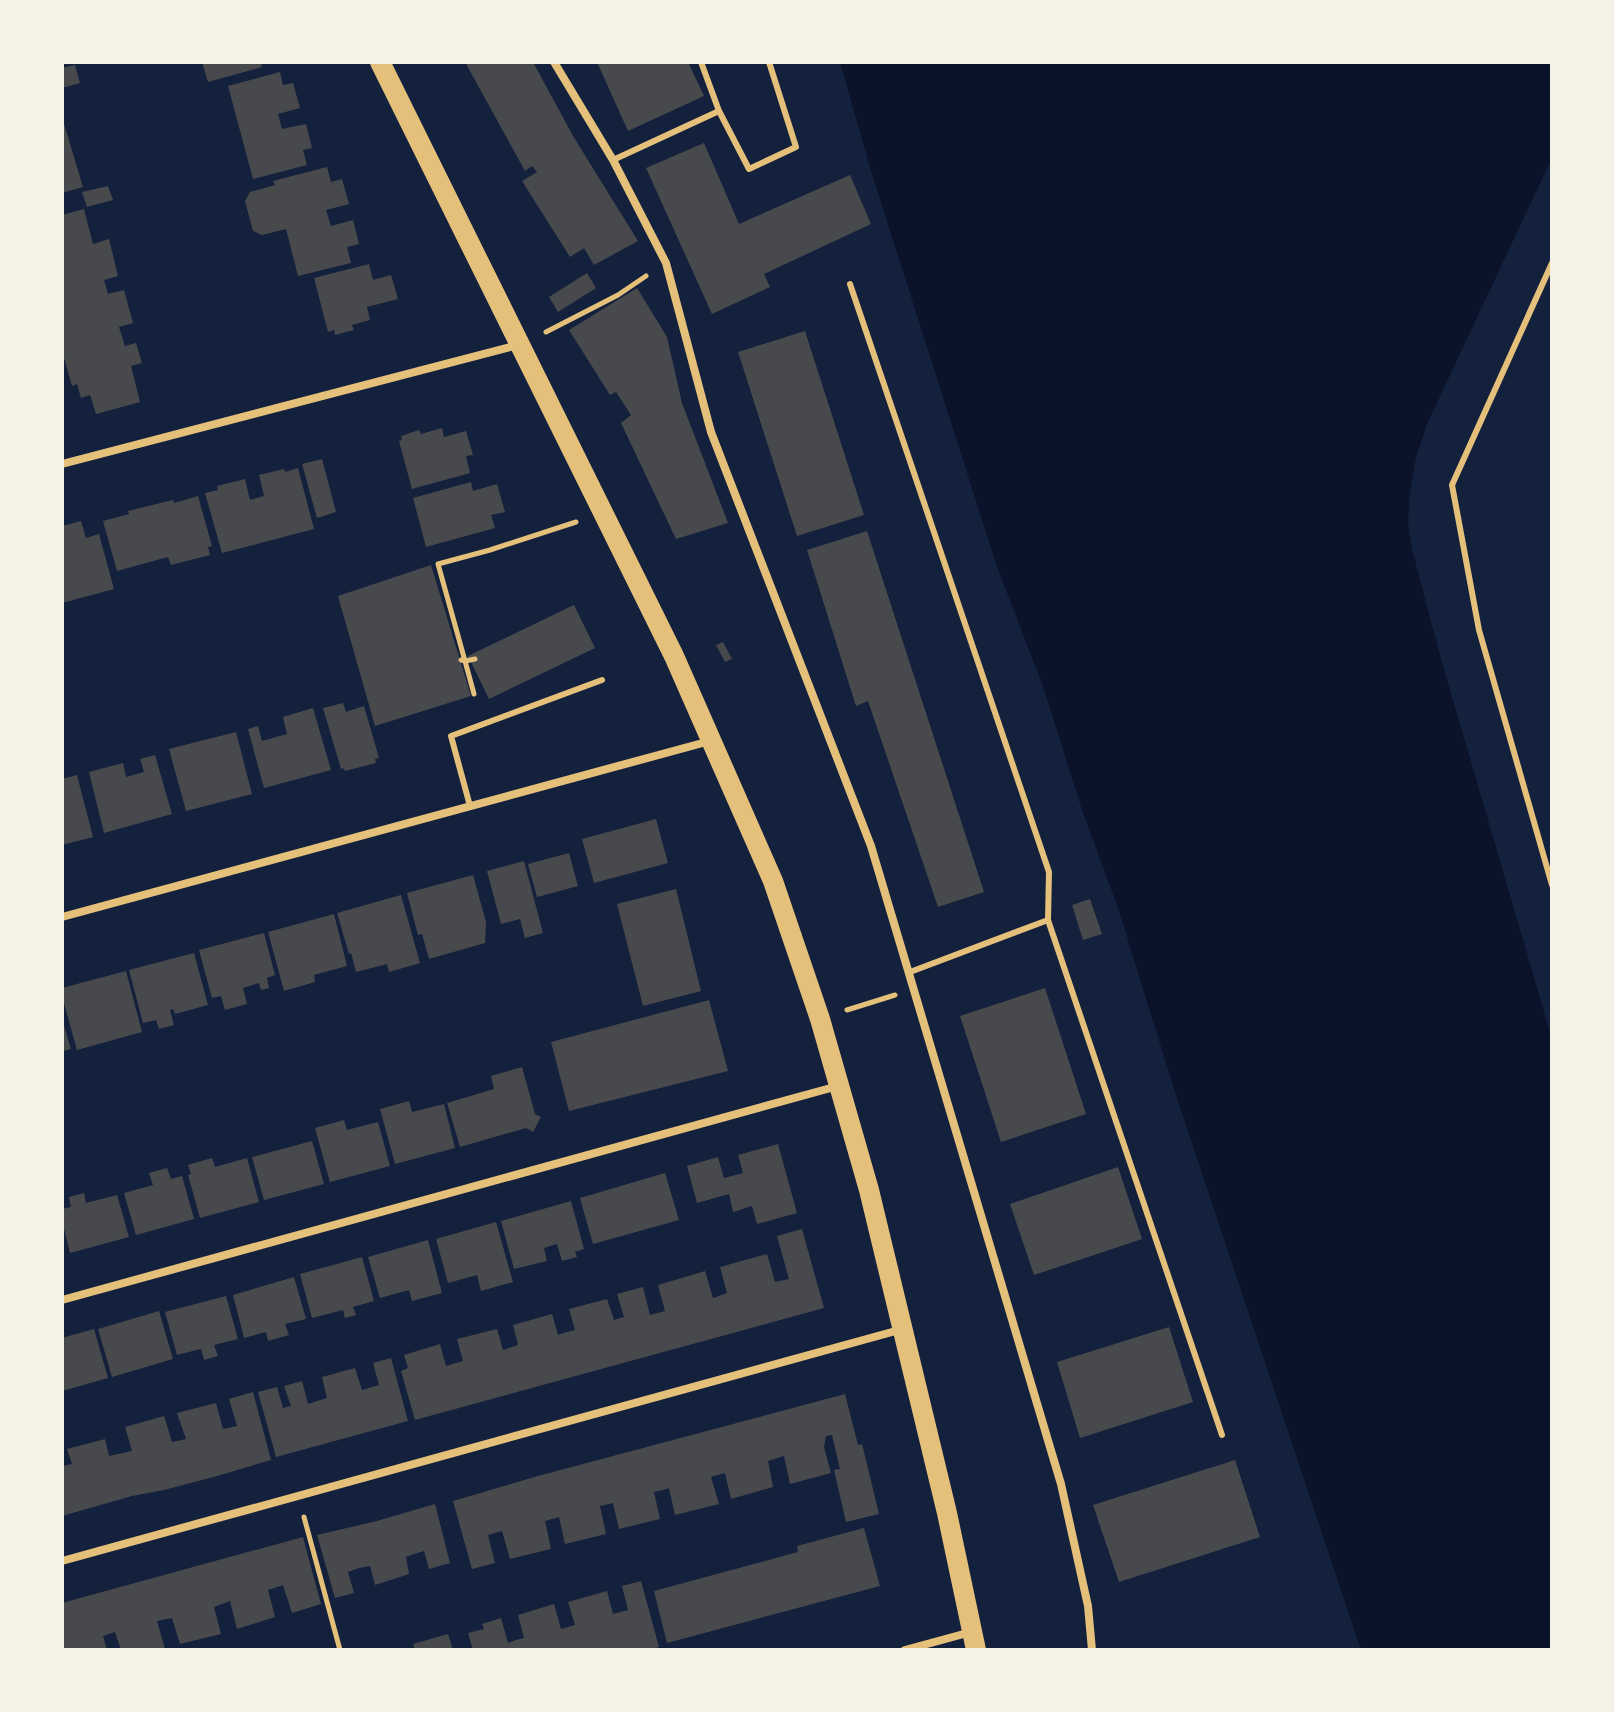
<svg xmlns="http://www.w3.org/2000/svg" width="1614" height="1712" font-family="'Public Sans',sans-serif">
  <rect width="100%" height="100%" fill="#14213d"/>
  <path fill="#0b132b" d="M840,62H1552V158L1427,424L1416,457L1410,493L1408,521L1412,549L1441,659L1552,1039V1650H1361L1174,1089L1118,908L1082,810L1043,686L997,567L871,171Z"/>
  <path fill="#48494c" d="M202,62H261L262,67L208,82Z
    M465,62H533L573,136L638,241L594,265L584,248L570,257L522,181L537,172L532,166L525,171Z
    M597,62H688L704,96L628,131Z
    M75,65L80,83L62,88V68Z
    M280,72L283,85L293,83L300,108L278,114L282,129L306,124L312,148L303,150L307,165L253,179L228,86Z
    M62,117L83,187L62,193Z
    M704,143L739,224L850,175L871,224L764,274L770,287L712,314L646,168Z
    M327,167L331,182L342,179L349,204L326,210L331,226L353,220L359,244L347,247L351,263L298,276L286,229L262,235L253,231L245,201L250,192L275,185L273,181Z
    M108,186L113,200L87,207L82,192Z
    M84,209L93,244L109,239L118,276L104,280L108,294L124,290L133,323L119,327L125,346L136,343L142,363L131,366L140,402L96,414L90,395L81,398L77,384L72,386L62,351V215Z
    M369,264L373,280L391,275L398,299L367,307L370,320L352,325L354,330L335,335L334,330L328,332L314,278Z
    M587,273L596,288L558,312L549,297Z
    M637,288L667,337L682,403L728,523L676,539L621,423L631,415L616,392L610,395L569,330Z
    M805,331L864,515L797,536L738,352Z
    M442,428L444,437L466,431L473,455L466,456L470,473L412,489L399,441L402,440L401,436L419,430L421,434Z
    M322,459L336,512L317,518L302,464Z
    M298,468L314,529L222,553L205,493L218,490L217,486L245,479L250,500L264,496L259,475L284,469L285,472Z
    M471,482L473,491L497,484L505,512L491,515L495,528L426,547L413,498Z
    M198,496L212,546L208,547L210,555L171,565L168,557L117,571L103,521L129,514L128,511L173,500L174,503Z
    M81,521L86,538L99,534L114,589L62,603V526Z
    M867,531L984,892L938,907L868,701L856,706L807,550Z
    M431,565L471,696L375,726L338,596Z
    M574,605L595,648L489,699L468,656Z
    M723,642L732,659L725,662L716,645Z
    M343,703L346,712L364,706L379,758L375,759L376,763L345,771L343,768L341,769L323,708Z
    M313,708L331,770L264,788L248,729L258,726L262,741L287,734L283,717Z
    M236,732L252,794L186,811L169,749Z
    M155,755L172,814L104,833L89,772L123,763L126,777L144,772L140,759Z
    M77,775L93,837L62,845V779Z
    M656,819L668,863L594,883L582,839Z
    M569,853L578,886L537,897L528,864Z
    M524,861L543,933L525,938L520,919L501,924L487,871Z
    M473,875L486,922L485,943L429,959L422,934L418,935L407,893Z
    M676,889L701,991L643,1006L617,904Z
    M401,895L420,963L389,972L387,964L356,972L351,953L349,954L337,913Z
    M1090,899L1102,934L1083,940L1072,905Z
    M334,914L347,966L314,975L315,982L284,991L268,932Z
    M264,933L275,975L267,978L269,988L261,990L259,983L243,988L247,1004L225,1010L221,996L212,998L199,950Z
    M194,953L208,1005L175,1014L173,1009L170,1010L174,1025L159,1029L156,1020L143,1023L129,970Z
    M126,971L142,1032L77,1050L62,996V988Z
    M1045,988L1086,1114L1001,1142L960,1016Z
    M709,1000L728,1071L569,1111L551,1042Z
    M62,1019L71,1049L62,1051Z
    M522,1067L535,1114L541,1117L533,1132L526,1128L460,1147L447,1103L494,1089L491,1076Z
    M409,1101L412,1112L444,1104L455,1148L395,1164L380,1109Z
    M344,1120L347,1130L378,1122L390,1166L330,1182L315,1128Z
    M312,1141L324,1184L264,1200L252,1157Z
    M778,1144L797,1213L757,1224L752,1206L733,1212L729,1194L697,1203L687,1166L718,1157L724,1178L743,1173L738,1155Z
    M212,1158L215,1167L247,1158L259,1202L200,1218L188,1175L191,1174L188,1165Z
    M1118,1167L1142,1239L1034,1275L1010,1204Z
    M167,1168L171,1179L182,1176L194,1219L136,1235L124,1193L153,1185L149,1173Z
    M665,1173L679,1220L593,1244L580,1198Z
    M84,1193L86,1203L117,1195L129,1237L70,1253L62,1221V1209L71,1207L69,1197Z
    M571,1201L584,1249L575,1252L577,1257L562,1261L557,1244L544,1248L547,1261L514,1269L501,1221Z
    M496,1222L513,1282L481,1291L477,1275L448,1283L436,1239Z
    M802,1229L824,1308L415,1420L401,1371L408,1368L404,1355L440,1344L446,1366L463,1361L457,1339L497,1329L503,1350L518,1345L513,1325L552,1314L558,1335L567,1332L575,1330L569,1309L607,1299L614,1320L624,1317L617,1294L643,1287L650,1315L665,1311L658,1285L705,1271L713,1298L727,1293L720,1267L767,1254L775,1282L789,1279L777,1236Z
    M428,1240L442,1293L412,1301L409,1290L380,1298L368,1257Z
    M362,1257L374,1301L353,1307L356,1315L345,1318L343,1310L312,1318L300,1274Z
    M294,1277L306,1319L285,1324L289,1335L268,1341L266,1332L244,1338L233,1295Z
    M226,1296L238,1339L214,1345L218,1356L204,1360L201,1349L177,1355L165,1312Z
    M159,1311L173,1359L112,1377L98,1329Z
    M1169,1327L1193,1402L1080,1438L1057,1362Z
    M94,1329L108,1378L62,1391V1338Z
    M391,1358L408,1421L276,1457L258,1392L277,1387L283,1408L291,1406L284,1386L302,1381L308,1404L327,1398L322,1377L355,1368L362,1390L379,1385L373,1363Z
    M253,1392L271,1460L217,1476L164,1490L132,1496L62,1516V1466L72,1464L67,1449L105,1439L109,1456L132,1451L125,1427L164,1416L172,1442L186,1439L177,1413L216,1403L223,1429L237,1426L229,1399Z
    M845,1394L858,1445L862,1444L879,1514L846,1522L834,1470L840,1469L832,1435L826,1436L824,1447L831,1473L790,1484L784,1456L768,1461L773,1487L731,1499L725,1473L711,1477L719,1504L675,1515L669,1488L663,1490L654,1492L660,1519L619,1529L613,1503L600,1506L606,1534L565,1544L559,1517L545,1521L551,1549L510,1559L502,1531L488,1535L495,1563L472,1569L453,1501L538,1476Z
    M1235,1460L1260,1537L1119,1582L1093,1505Z
    M435,1504L450,1563L429,1569L424,1551L414,1554L406,1557L409,1574L375,1585L370,1566L359,1568L348,1572L354,1593L335,1598L317,1535L377,1521Z
    M864,1528L880,1586L667,1643L654,1591L798,1552L797,1546Z
    M303,1537L321,1604L292,1613L283,1585L268,1590L275,1617L237,1629L230,1601L214,1607L221,1634L180,1644L172,1618L157,1621L165,1649L121,1650L115,1632L103,1636L107,1650H62V1603Z
    M641,1581L659,1647L649,1650H473L468,1633L484,1629L482,1624L501,1618L508,1643L516,1640L524,1638L518,1615L554,1604L561,1629L575,1625L568,1602L607,1591L613,1614L628,1610L622,1586Z
    M448,1634L453,1650H415L413,1644Z"/>
  <g fill="none" stroke-linecap="round" stroke-linejoin="round">
    <path stroke="#e5c07b" stroke-width="5" d="M546,332L618,295L646,276
      M475,659L465,661L438,564L490,550L576,522
      M461,660L465,661L474,694
      M847,1010L895,995
      M304,1517L340,1650"/>
    <path stroke="#e5c07b" stroke-width="6" d="M701,62L719,111L749,169L796,147L769,62
      M613,160L719,111
      M1552,263L1452,485L1479,630L1552,885
      M850,284L1049,872L1048,920
      M470,806L451,736L602,680
      M910,972L1048,920L1222,1435"/>
    <path stroke="#e5c07b" stroke-width="8" d="M554,62L613,160L666,263L711,432L871,846L1061,1484L1088,1606L1092,1650
      M62,464L518,345
      M62,917L710,741
      M62,1300L838,1086
      M62,1561L903,1329
      M905,1650L971,1632"/>
    <path stroke="#e5c07b" stroke-width="20" d="M380,62L674,656L773,881L820,1019L869,1190L947,1513L976,1650"/>
  </g>
  <rect width="1614" height="1712" fill="none" stroke="#f6f1e7" stroke-width="128"/>
</svg>
